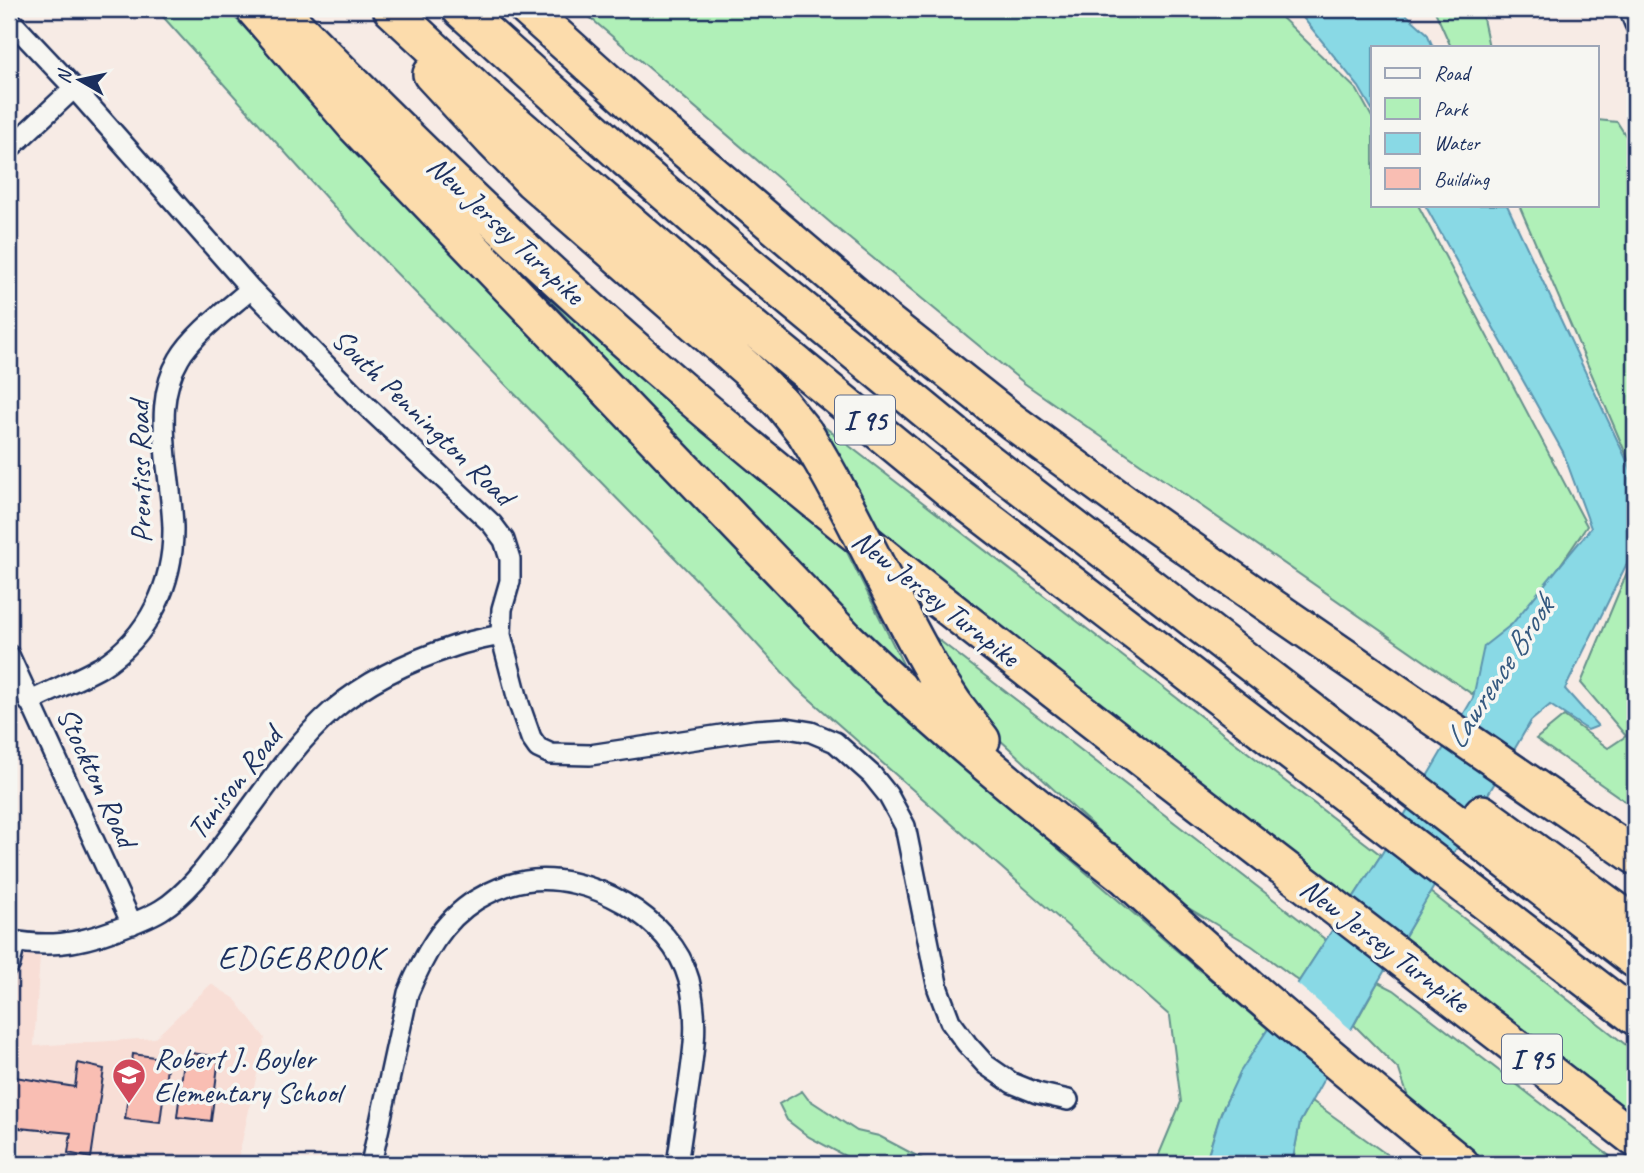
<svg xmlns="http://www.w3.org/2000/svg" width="1644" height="1173" font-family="Caveat,sans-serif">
  <rect width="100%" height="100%" fill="#f7ebe5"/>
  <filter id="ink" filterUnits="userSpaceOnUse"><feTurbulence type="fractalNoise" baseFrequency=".0143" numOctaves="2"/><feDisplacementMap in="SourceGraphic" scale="14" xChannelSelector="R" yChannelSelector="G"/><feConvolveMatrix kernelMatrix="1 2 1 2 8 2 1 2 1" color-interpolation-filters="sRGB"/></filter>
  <g filter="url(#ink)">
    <path fill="#f8ded6" d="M9,952L40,956L34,1046L155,1038L211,984L234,998L265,1038L237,1164H9Z"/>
    <path fill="#b0f0b8" stroke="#66908b" stroke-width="2" d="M156,9H227L853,672L1268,1029L1241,1072L1221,1112L1205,1164H1155L1181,1102L1170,1016L796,687L722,606L365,241Z
      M580,9H1273L1357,90L1373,119V205H1418L1587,526L1472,694L1024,383L839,230Z
      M1434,9H1481L1489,47H1451Z
      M1597,120L1617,122L1635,150V475L1519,205H1597Z
      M506,251L840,538L910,678L821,598Z
      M813,418L1381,855L1353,898L870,527Z
      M1635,553V808L1536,739L1564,716L1608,748L1626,736L1581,683Z
      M917,623L1326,940L1299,981L1252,946L1170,897L983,724Z
      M1430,892L1635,1052V1119L1404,938Z
      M1378,982L1394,990L1620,1164H1485L1408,1097L1399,1070L1354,1025Z
      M802,1091L808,1099L857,1131L879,1136L932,1164H860L809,1137L787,1120L779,1104Z
      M1312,1101L1400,1164H1292L1300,1122Z"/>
    <path fill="#89d9e5" stroke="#5d95af" stroke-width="2" d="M1296,9H1400L1427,33L1433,47H1373V111L1359,87Z
      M1425,205H1507L1635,478V547L1565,689L1598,726L1588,730L1550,705L1531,721L1368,999L1300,1122L1292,1164H1205L1221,1113L1240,1072L1381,855L1473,698L1484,646L1512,624L1591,528L1563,452Z"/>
    <path fill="#f7ebe5" d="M1294,981L1354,1032L1328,1079L1266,1026Z"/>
    <path fill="#f9beb3" stroke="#1b2f5e" stroke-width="2" d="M185,1052L219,1057L211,1121L177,1117Z
      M133,1054L168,1059L160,1123L125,1119Z
      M78,1063L104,1069L91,1158L68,1153L71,1133L9,1127V1076L75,1087Z"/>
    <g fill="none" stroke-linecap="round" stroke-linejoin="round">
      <g stroke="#1b2f5e" stroke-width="15">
        <path id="lane" d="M9,972L14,966L20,942"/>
      </g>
      <g stroke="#1b2f5e" stroke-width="24">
        <path id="street" d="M1629,9L1635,24
          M9,19L74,88L251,289L361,401L492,524L504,540L510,559V581L502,609L501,635L519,704L531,738L538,748L551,754L590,755L755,730L787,728L811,732L835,742L872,775L888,795L905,826L938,989L950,1021L967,1044L986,1065L1012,1083L1037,1093L1068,1100
          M9,149L74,88
          M9,655L132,924
          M29,702C52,690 78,680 101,667C149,637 174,583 173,527C172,504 169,481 166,458C163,424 161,389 179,359C193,334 229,308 251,289
          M9,940C46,948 77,944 112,931C129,925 146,919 161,910C187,894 208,865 226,841C260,797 291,747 333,710C367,681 412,660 455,646C470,641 486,638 501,635
          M371,1164L408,993C423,957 442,921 476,900C491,891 507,884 525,881C588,871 672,917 689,980C699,1020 694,1051 688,1091C684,1115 681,1140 677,1164"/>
      </g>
      <g stroke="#1b2f5e" stroke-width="40">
        <path id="highway" d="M254,9L356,127L846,638C934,723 1028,800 1124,876
          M279,9C399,131 522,251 652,364C808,500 972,627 1136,754C1302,882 1469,1010 1635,1139
          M391,9L482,94L713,295L951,491L1635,1017
          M460,9L626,159L743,260L981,456L1635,960
          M527,9L656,125L772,224L887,322L1013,422L1127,505L1271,606L1635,856
          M431,74L493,141L532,181L747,369L780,402L805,433
          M932,670L955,705L982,740
          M1482,813L1635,924
          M1108,861C1222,967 1341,1067 1461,1164"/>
      </g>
      <use href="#lane" stroke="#f6f6f2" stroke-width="10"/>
      <use href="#street" stroke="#f6f6f2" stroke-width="19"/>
      <use href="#highway" stroke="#fcdcac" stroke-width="35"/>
      <g stroke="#1b2f5e" stroke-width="40" stroke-linecap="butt">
        <path id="highway-bridge" d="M805,433C852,509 887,592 932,670"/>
      </g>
      <use href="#highway-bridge" stroke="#fcdcac" stroke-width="35"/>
    </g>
  </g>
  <defs>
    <g id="school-pin" transform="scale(1.75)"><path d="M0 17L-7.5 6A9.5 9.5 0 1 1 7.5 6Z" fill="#d1495b" stroke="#f6f6f2"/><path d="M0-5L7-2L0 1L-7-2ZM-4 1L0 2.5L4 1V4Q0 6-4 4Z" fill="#fff"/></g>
  </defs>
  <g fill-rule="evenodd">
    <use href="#school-pin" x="129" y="1075"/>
  </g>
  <g text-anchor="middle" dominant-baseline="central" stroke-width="7" stroke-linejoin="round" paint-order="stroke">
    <g fill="#f6f6f2" stroke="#5d6b8a" stroke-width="2">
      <rect x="835" y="395.5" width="60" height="49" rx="5"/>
      <rect x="1502" y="1034.5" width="60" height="49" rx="5"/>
    </g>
    <g font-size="28" font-weight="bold" fill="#1b2f5e">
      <text x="865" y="420">I 95</text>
      <text x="1532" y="1059">I 95</text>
    </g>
    <g font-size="30" fill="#1b2f5e" stroke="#f6f6f2">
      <text transform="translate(506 230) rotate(43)">New Jersey Turnpike</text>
      <text transform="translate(423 417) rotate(44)">South Pennington Road</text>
      <text transform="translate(140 472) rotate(-91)">Prentiss Road</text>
      <text transform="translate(936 598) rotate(38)">New Jersey Turnpike</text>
      <text transform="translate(97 777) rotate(65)">Stockton Road</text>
      <text transform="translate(234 783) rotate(-52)">Tunison Road</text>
      <text transform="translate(1385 945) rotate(37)">New Jersey Turnpike</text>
    </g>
    <g font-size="30" fill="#1b2f5e" stroke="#f6f6f2" text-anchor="start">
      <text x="154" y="1058">Robert J. Boyler<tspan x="154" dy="34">Elementary School</tspan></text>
    </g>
    <g font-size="32" font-style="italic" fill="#365a80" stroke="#f6f6f2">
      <text transform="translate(1499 673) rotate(-57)">Lawrence Brook</text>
    </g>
    <g font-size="32" letter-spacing="2" fill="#1b2f5e" stroke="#f6f6f2">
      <text x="301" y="957">EDGEBROOK</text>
    </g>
  </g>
  <rect width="1644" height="1173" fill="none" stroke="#f6f6f2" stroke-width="35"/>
  <rect x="18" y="18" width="1609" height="1138" fill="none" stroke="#1b2f5e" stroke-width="2.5" filter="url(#ink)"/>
  <rect x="1371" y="46" width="228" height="161" fill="#f6f6f2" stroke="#9ea6b7" stroke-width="2"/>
  <rect x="1385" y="68" width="35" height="10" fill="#f6f6f2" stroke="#9ea6b7" stroke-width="2"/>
  <text x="1434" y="80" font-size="21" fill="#1b2f5e">Road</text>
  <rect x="1385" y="98" width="35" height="21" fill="#b0f0b8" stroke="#9ea6b7" stroke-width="2"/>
  <text x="1434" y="116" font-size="21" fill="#1b2f5e">Park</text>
  <rect x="1385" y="133" width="35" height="21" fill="#89d9e5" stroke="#9ea6b7" stroke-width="2"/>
  <text x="1434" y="150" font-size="21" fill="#1b2f5e">Water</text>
  <rect x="1385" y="168" width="35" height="21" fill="#f9beb3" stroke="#9ea6b7" stroke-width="2"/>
  <text x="1434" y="186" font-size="21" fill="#1b2f5e">Building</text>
  <g transform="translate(80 80) rotate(279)" stroke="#f6f6f2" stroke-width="5" paint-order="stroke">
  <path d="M0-5L12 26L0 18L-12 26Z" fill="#1b2f5e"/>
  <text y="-10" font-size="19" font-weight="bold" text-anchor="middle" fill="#1b2f5e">N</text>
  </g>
</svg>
